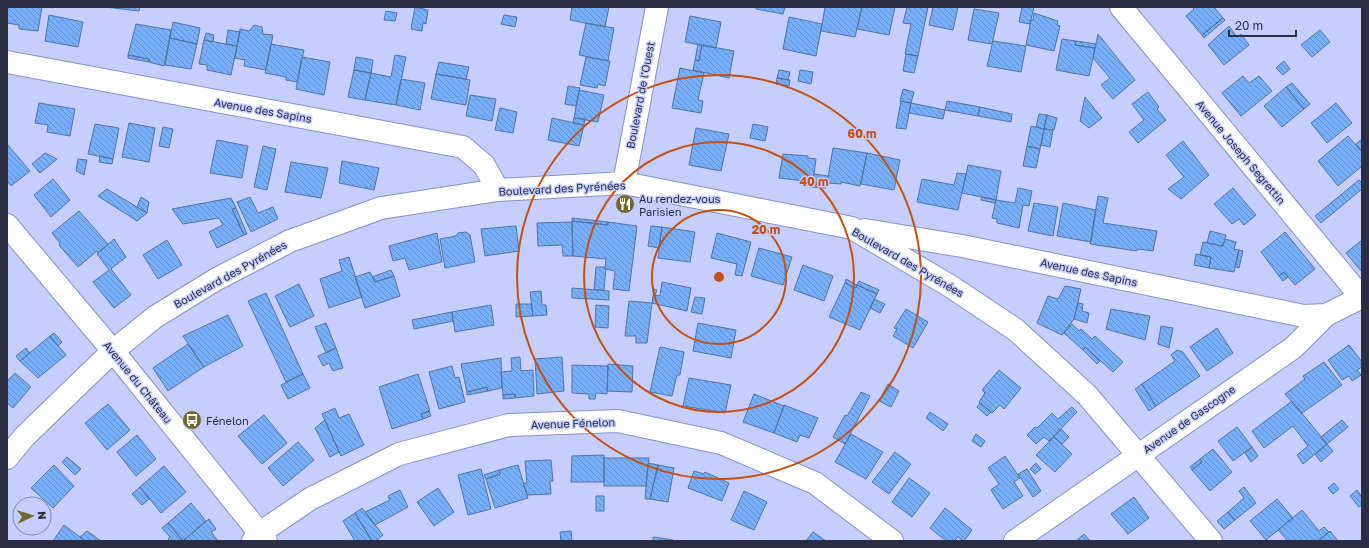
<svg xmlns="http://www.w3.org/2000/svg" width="1369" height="548" font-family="'Golos Text',sans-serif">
  <defs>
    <pattern id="building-back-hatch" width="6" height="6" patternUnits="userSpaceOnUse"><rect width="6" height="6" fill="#77affb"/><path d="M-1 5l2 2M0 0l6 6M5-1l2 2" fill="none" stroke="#628fcd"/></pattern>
  </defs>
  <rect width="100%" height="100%" fill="#c5cefd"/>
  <path fill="url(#building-back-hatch)" stroke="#5274a2" d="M7,7H42L38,31L19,29V25L7,23Z
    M105,7H140L139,11Z
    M415,7L428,10L426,24L423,23L422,31L411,29Z
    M572,7H609L605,27L570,20Z
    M756,7H785L783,14L756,9Z
    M825,7H862L855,37L821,31Z
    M862,7H895L889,35L857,29Z
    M907,7H928L918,56L905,54L911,24L903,23Z
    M933,7H958L953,30L929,25Z
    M1022,7H1034L1030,24L1019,22Z
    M1192,7H1214L1223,18L1202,35L1186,16L1194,9Z
    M974,9L999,13L992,44L968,40Z
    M386,11L397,13L395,21L384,20Z
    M1034,13L1058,21L1057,25L1060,26L1054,51L1026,45L1031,20H1033Z
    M49,15L83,22L78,47L45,41Z
    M504,15L517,17L515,27L501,24Z
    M690,16L721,22L716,48L685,42Z
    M789,17L822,24L816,56L783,49Z
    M1223,18L1225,20L1204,38L1202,35Z
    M173,22L200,28L197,44L170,38Z
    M586,23L614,28L608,61L579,55Z
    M136,24L171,30L164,66L149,62V59L128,55Z
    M254,25L262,27L263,34L273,35L266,70L244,66L245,60L235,58L240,29L249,31Z
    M1229,26L1237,37L1241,34L1249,45L1224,65L1208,45Z
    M228,30L240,32L237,46L226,44Z
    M1320,30L1330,42L1312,57L1301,45Z
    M206,33L214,35L213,42L204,40Z
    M1098,34L1135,80L1113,99L1101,85L1110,78L1093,58Z
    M170,38L197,44L191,69L165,65Z
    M1062,39L1076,41L1075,45L1095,48L1089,76L1056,70Z
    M204,40L237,46L231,75L207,70V65L199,64Z
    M993,41L1026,46L1021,72L987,66Z
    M1076,41L1096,44L1095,48L1075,45Z
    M271,44L304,50L297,82L286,80V77L265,73Z
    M698,44L702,45L699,61L695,60Z
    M702,45L734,51L729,78L693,70L695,60L699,61Z
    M906,54L918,56L914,73L903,71Z
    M128,55L149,59V62L128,58Z
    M395,55L406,57L396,105L365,100L371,73L391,77Z
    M302,57L330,62L324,95L296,89Z
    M356,57L373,60L371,73L354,70Z
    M586,57L610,61L605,86L598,84L597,88L580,85Z
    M1284,61L1290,69L1283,75L1276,68Z
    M439,62L469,67L466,79L436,74Z
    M680,68L704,73L698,100L703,101L701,113L672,108Z
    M354,70L371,73L365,100L348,97Z
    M779,70L790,72L788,80L777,78Z
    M800,70L813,72L811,84L798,81Z
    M436,74L470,80L466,105L431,99Z
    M1243,76L1249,83L1259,76L1272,91L1241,116L1222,93Z
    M777,78L790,80L789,86L776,84Z
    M401,79L425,83L420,110L396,105Z
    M1292,83L1310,104L1304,109L1286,87Z
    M568,86L580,88L576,106L565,104Z
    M1286,87L1304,109L1282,127L1264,106Z
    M903,89L914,92L911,103L900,101Z
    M579,90L604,95L598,122L574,118Z
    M1148,92L1159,107L1157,109L1166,120L1138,143L1129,132L1144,120L1132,104Z
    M470,95L496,99L492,121L466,116Z
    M1085,97L1102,118L1089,128L1080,121Z
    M901,101L911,103L906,129L896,128Z
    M947,101L980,107L978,116L945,110Z
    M39,103L75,109L70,136L47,132L48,125L35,123Z
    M911,103L945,110L943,119L909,113Z
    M1336,103L1352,123L1327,143L1311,123Z
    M980,107L1012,114L1011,122L978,116Z
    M500,108L517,112L513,133L495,130Z
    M1039,114L1047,115L1044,129L1036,127Z
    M1047,115L1057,118L1054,130L1044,129Z
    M552,118L584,125L579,146L548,140Z
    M574,118L585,119L584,125L573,123Z
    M129,123L155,128L149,162L122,157Z
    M95,124L119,128L113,159L88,154Z
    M753,124L768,127L765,141L750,138Z
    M1031,126L1044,129L1040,149L1027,146Z
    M163,127L173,129L169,148L159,146Z
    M696,128L729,134L721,171L689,165Z
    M1044,129L1053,130L1050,147L1041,145Z
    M1348,136L1362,152V166L1338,186L1318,161Z
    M1362,139V152L1356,144Z
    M217,140L248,146L242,178L210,173Z
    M1183,141L1209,175L1181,199L1168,189L1184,177L1166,155Z
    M7,144L30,171L11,186L7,181Z
    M263,146L276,149L267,190L254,187Z
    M1027,146L1040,149L1036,168L1023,166Z
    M833,148L867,153L860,186L841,182V184L827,183Z
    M45,153L57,159L40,173L32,164Z
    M867,153L900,160L894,190L861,184Z
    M783,154L808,156V158L816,159L813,182L779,178Z
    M100,156L113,159L112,164L99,162Z
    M78,159L87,160L84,175L76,171Z
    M342,161L379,168L374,190L339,183Z
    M291,162L328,168L321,198L285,192Z
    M968,165L1001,171L996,200L962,193Z
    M957,173L966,174L958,210L917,202L922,179L954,185Z
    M814,174L828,176L826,188L812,187Z
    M53,179L70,200L51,217L34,195Z
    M1359,180L1362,183V189L1321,223L1315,216Z
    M1018,188L1032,191L1029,206L1023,205L1019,228L997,223V219L992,218L996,200L1015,203Z
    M1233,188L1256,215L1244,225L1239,219L1232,224L1214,204Z
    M107,189L147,213L137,221L98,196Z
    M1098,196L1108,198L1103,223L1157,231L1153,251L1138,249L1137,251L1090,244Z
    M141,197L149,202L147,213L137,207Z
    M250,197L258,213L273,207L278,219L251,232L237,202Z
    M982,197L996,200L995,203L981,200Z
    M231,198L236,208L232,209L244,235L217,248L209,232L223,225L219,218L183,224L172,209Z
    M1034,203L1058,207L1053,236L1028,231Z
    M1063,203L1096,210L1091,242L1057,236Z
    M236,208L247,234L244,235L232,209Z
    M79,211L108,244L98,253L97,251L78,267L59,245L60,243L52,233Z
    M572,218L608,222V225L572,221Z
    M572,221L608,225V222L637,226L629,291L613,289L615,271L605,269L606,259L573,256Z
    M572,222L573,256H563L562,245L538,246L537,223Z
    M516,226L519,251L485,256L481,229Z
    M651,226L662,227L659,248L648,246Z
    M662,227L695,232L690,262L658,258Z
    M1210,231L1226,235L1223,246L1207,243Z
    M466,232L470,235L475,262L445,268L440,239L456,236L458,233Z
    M1285,232L1315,269L1295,285L1284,272L1279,276L1261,252Z
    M437,233L442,262L409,270L405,258L393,261L389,246Z
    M717,233L751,242L742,276L735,275L737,264L711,258Z
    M114,239L126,257L111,269L131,295L114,308L93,282L109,270L97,254Z
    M1225,239L1236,242L1234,249L1239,250L1234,272L1209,268L1211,257L1200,255L1203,242L1223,246Z
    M167,240L182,265L158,279L143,255Z
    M1362,240V272L1346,253Z
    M759,248L792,257L783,285L751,276Z
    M1239,250L1243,251L1239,268L1235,267Z
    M1196,254L1211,257L1209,268L1194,265Z
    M349,257L362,297L329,308L320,279L342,271L339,260Z
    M803,265L833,276L824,301L794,290Z
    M596,267H606L604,290H594Z
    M391,270L394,276L375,282L372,277Z
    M370,272L375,282L394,276L400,296L365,308L355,277Z
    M1284,272L1288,277L1283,281L1279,276Z
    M846,279L857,285L856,288L845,283Z
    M859,281L879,290L877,294L857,285Z
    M662,282L691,288L687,311L652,303L654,289L657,290L655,295L660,296Z
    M845,283L856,288L857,285L877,294L860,330L829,317Z
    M299,284L314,316L290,327L275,296Z
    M1065,286L1081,289L1074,319L1062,335L1037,323L1048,296L1058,299Z
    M572,288L609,291V300L572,298Z
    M541,291L542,305H546L547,315L533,316L530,292Z
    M266,293L303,374L286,382L248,301Z
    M695,297L705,298L702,314L691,312Z
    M874,299L885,304L880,313L870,308Z
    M629,301L652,303L647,343H636V336H625Z
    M1078,303L1083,304L1082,311L1089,313L1087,323L1074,319Z
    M516,304H531L533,316L516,317Z
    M491,305L494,325L455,332L452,312Z
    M596,305L609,306L608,328L595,327Z
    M906,309L928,322L913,348L893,336L897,329L894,328Z
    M1111,309L1150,316L1145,340L1106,329Z
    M452,312L453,321L414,329L412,320Z
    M228,315L243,346L204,367L183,336Z
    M326,323L336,348L326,353L315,327Z
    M698,323L736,330L731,358L693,351Z
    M1072,324L1079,331L1081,329L1092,339L1095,336L1123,362L1113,372L1085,347L1083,350L1064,333Z
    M1161,326L1173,328L1169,348L1158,344Z
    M1217,328L1233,353L1207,371L1190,347Z
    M54,333L62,342L58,346L50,336Z
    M50,336L66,355L38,378L20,361Z
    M188,344L204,367L168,391L153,368Z
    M1349,345L1362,362V367L1357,370L1361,375L1352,381L1349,376L1342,380L1328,360Z
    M660,347L684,352L680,375H677L672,396L650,392Z
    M1085,347L1100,361L1097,364L1083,350Z
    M26,348L30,353L20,361L16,356Z
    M336,348L343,368L333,371L329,363L323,366L318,356Z
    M1177,350L1183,352L1200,376L1156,406L1142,384L1175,361L1171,355Z
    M520,357L521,371L533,370L534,396L515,398V394L503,395L501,372L512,371L511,358Z
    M562,357L564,391L537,394L535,359Z
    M501,358L502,388L488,391L487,387L467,392L461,364Z
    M1324,362L1342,385L1302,413L1285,394L1305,379L1303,376Z
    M608,364L633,366L632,392L607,391Z
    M572,365L608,366L607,394L596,393L595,399H589V394L572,393Z
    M452,366L455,378L459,377L465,402L439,409L429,372Z
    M999,370L1021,388L1004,409L1000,405L992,413L979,402L985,393L982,390Z
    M15,373L31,387L13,408L7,403V381Z
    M303,374L310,388L288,399L281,385Z
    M418,374L430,411L421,414L423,419L392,429L379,387Z
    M689,378L731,385L725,413L683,406Z
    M888,384L899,391L891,407L879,401Z
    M1142,384L1156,406L1149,411L1135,389Z
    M487,387L488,391L467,395V392Z
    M861,392L870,396L845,444L833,437L845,415L847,416Z
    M515,394V398L503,399V395Z
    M754,394L784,406L774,433L743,422Z
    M1292,401L1327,444L1303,464L1297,455L1308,446L1293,426L1264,448L1252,431Z
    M980,403L991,412L987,416L977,407Z
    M108,404L130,430L107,450L85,423Z
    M784,405L818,418L809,438L800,435L797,442L774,433Z
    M1072,407L1077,412L1049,441L1044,437L1036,444L1027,435L1035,427L1037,428L1052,413L1058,419Z
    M335,408L339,418L349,414L364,445L341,456L322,414Z
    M429,411L431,416L423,419L421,414Z
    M930,412L948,424L943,431L926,418Z
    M264,415L287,443L262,464L238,436Z
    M325,420L339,452L330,457L315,428Z
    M1342,420L1348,427L1327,444L1321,437Z
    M1237,427L1252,447L1233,461L1218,441Z
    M1061,429L1069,437L1062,444L1054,437Z
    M851,434L883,452L866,479L835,462Z
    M976,434L985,441L981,447L972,441Z
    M137,435L156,459L136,476L117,452Z
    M1054,437L1072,454L1055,472L1036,455Z
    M298,442L314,460L283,486L268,468Z
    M1327,444L1333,451L1321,462L1315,454Z
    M1252,447L1258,456L1251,462L1245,453Z
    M1213,449L1232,472L1210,491L1192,470L1202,462L1200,459Z
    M895,452L911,464L889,494L872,482Z
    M604,455V482H571L572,456Z
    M1005,456L1020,478L1014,482L1023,496L1003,509L991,490L999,484L988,468Z
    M67,457L81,469L75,475L62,462Z
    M604,458H649L646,486H604Z
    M1200,459L1202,462L1192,470L1190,467Z
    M551,460L553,481H550L551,494L527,495L523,483H527L525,461Z
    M648,463L658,465L650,499H645Z
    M1036,463L1041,469L1035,474L1030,469Z
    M54,465L74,486L53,508L31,488Z
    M518,465L528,498L495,508L486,479L500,474L499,470Z
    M658,465L674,468L668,502L650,499Z
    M164,466L186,492L161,513L140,487Z
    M481,469L491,509L468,515L458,475Z
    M1027,469L1041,491L1033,497L1018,474Z
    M499,470L500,474L486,479L484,475Z
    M694,471L704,474L705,472L729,483L722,501L688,488Z
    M909,478L930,493L912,517L892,502Z
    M1334,483L1339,489L1333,494L1328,488Z
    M140,487L149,499L142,505L132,494Z
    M1244,487L1256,503L1235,520L1228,512L1244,498L1239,491Z
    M438,488L454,512L434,526L417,502Z
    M400,490L408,507L375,525L365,512L390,500L388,496Z
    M1357,490L1362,497V505L1359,507L1350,496Z
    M744,491L767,502L754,530L731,520Z
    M596,496H604V511H596Z
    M1134,497L1149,518L1128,534L1111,514Z
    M1277,499L1293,518L1266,540L1250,521Z
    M191,503L206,521L183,541L168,523Z
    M362,508L383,535L376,541H372L355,513Z
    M945,508L972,530L964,541L958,537L954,541H946L930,528Z
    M1302,510L1319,531L1324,527L1329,532L1318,541H1288L1278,530Z
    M1228,512L1235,520L1224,529L1217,521Z
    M355,513L372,541H355L343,521Z
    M209,519L216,529L211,532L218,541H183Z
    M168,523L183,541H170L168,539L170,537L162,528Z
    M64,525L80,537L85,541H53Z
    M87,531L101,541H85L80,537Z
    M571,531L572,541H561L560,532Z
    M1330,531L1338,541H1318L1329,532Z
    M813,532L826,541H806Z
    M1084,534L1090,541H1076Z
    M653,537L673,540V541H653Z"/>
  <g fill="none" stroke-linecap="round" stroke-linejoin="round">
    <g stroke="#8791c8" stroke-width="24">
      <path id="minor" d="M1121,7L1362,298
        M7,62L463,147L484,165L498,190
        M624,183L657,7
        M7,225L113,351L266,541
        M865,230L962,246L1304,316L1326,315
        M7,458L24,437L113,351L155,317L215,280L290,241L381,208L498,190L624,183L852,228L950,286L1016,330L1087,395L1211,541
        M253,541L260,533L310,499L399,454L509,425L618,421L721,443L815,483L892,541
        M1015,541L1293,348L1326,315L1362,297"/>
    </g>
    <use href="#minor" stroke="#fff" stroke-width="22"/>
  </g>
  <g fill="none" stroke="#c25017" stroke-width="2">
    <circle cx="719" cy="277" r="67"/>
    <circle cx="719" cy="277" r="135"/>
    <circle cx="719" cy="277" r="202"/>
  </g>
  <defs>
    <g id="restaurant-disc" transform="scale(1)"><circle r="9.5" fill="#736734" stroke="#c5cefd"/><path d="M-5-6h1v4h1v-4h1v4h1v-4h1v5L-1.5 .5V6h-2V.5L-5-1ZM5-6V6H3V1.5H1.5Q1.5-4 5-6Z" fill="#fff"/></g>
    <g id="bus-disc" transform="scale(1)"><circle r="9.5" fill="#736734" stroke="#c5cefd"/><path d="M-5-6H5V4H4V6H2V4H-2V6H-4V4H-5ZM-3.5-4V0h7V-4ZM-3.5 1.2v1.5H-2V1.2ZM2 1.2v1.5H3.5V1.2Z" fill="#fff"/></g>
  </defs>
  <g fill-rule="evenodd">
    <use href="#restaurant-disc" x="625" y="204"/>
    <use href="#bus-disc" x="192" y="420"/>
  </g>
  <g text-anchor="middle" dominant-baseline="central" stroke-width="3" stroke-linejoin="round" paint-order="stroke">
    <g font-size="11" fill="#2a2e45" stroke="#c5cefd">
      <text transform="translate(640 95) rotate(-79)">Boulevard de l'Ouest</text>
      <text transform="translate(263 110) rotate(10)">Avenue des Sapins</text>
      <text transform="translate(1241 152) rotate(50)">Avenue Joseph Segrettin</text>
      <text transform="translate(562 188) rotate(-3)">Boulevard des Pyrénées</text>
      <text transform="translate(908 262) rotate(30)">Boulevard des Pyrénées</text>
      <text transform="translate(1089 272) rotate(12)">Avenue des Sapins</text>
      <text transform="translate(230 274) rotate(-29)">Boulevard des Pyrénées</text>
      <text transform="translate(138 382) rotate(51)">Avenue du Château</text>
      <text transform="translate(1189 419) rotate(-35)">Avenue de Gascogne</text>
      <text transform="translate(573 423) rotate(-2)">Avenue Fénelon</text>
    </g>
    <g font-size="11" fill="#2a2e45" stroke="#c5cefd" text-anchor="start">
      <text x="639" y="198">Au rendez-vous<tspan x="639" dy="13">Parisien</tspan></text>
      <text x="206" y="420">Fénelon</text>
    </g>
  </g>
  <circle cx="719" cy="277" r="6" fill="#c25017" stroke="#c5cefd" stroke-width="2"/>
  <g font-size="12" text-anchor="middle" font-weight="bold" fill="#c25017" stroke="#c5cefd" stroke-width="3" stroke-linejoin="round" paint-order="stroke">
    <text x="862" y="138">60 m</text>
    <text x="814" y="186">40 m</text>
    <text x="766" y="234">20 m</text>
  </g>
  <rect width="1369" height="548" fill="none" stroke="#2a2e45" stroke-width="16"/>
  <g transform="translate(32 516) rotate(86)"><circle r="19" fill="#c5cefd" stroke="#878eb3"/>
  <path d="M0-3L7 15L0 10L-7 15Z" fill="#736734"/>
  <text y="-6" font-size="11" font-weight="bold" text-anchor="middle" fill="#2a2e45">N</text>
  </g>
  <path d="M1229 30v6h67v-6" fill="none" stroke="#2a2e45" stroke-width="2"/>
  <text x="1235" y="30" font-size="12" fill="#2a2e45" stroke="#c5cefd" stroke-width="3" paint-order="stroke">20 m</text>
</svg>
